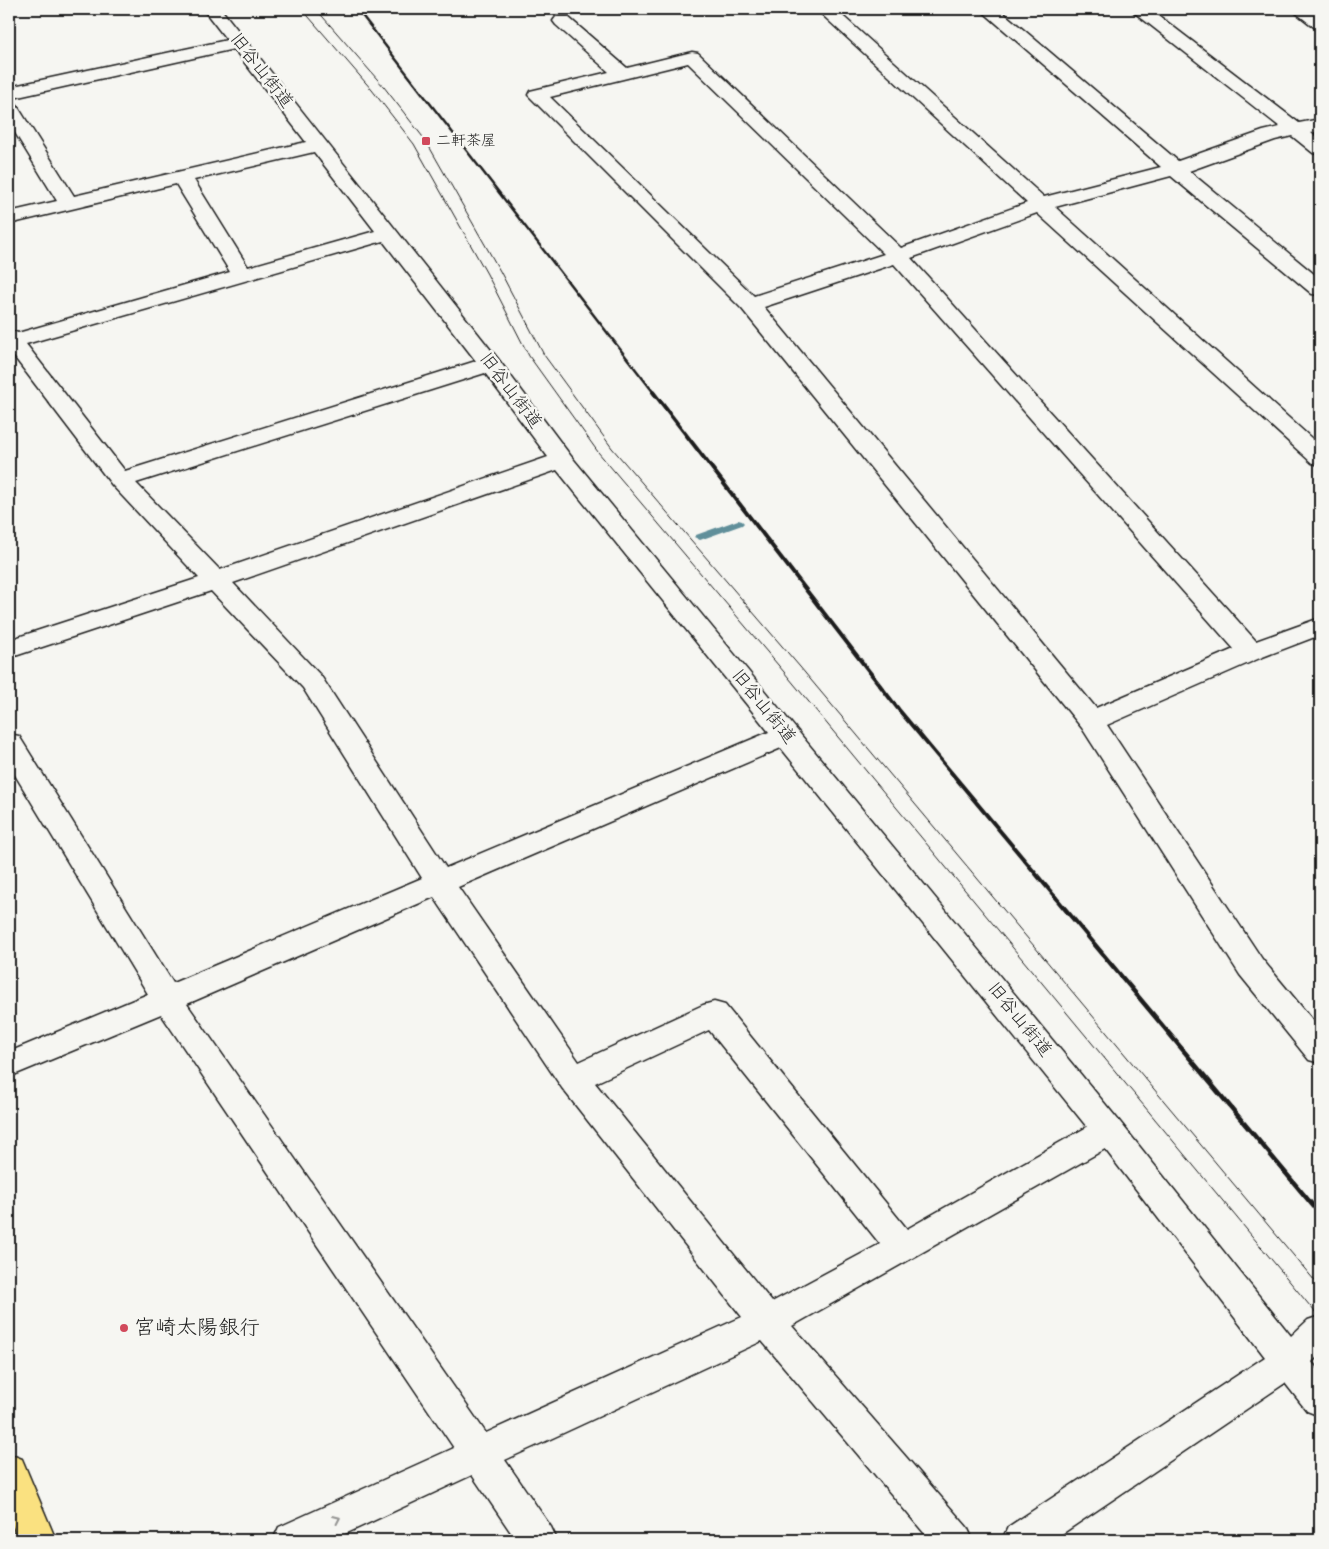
<svg xmlns="http://www.w3.org/2000/svg" width="1329" height="1549" font-family="Kalam,'Klee One',sans-serif">
  <rect width="100%" height="100%" fill="#f6f6f2"/>
  <filter id="ink" filterUnits="userSpaceOnUse"><feTurbulence type="fractalNoise" baseFrequency=".02" numOctaves="2"/><feDisplacementMap in="SourceGraphic" scale="10" xChannelSelector="R" yChannelSelector="G"/><feConvolveMatrix kernelMatrix="1 2 1 2 8 2 1 2 1" color-interpolation-filters="sRGB"/></filter>
  <g filter="url(#ink)">
    <g fill="none" stroke-linecap="round" stroke-linejoin="round">
      <path fill="#618f9a" fill-rule="evenodd" d="M738,520L742,521L744,523L742,525L700,540L694,537L696,535Z"/>
      <g stroke="#1c1c1c" stroke-width="3">
        <path id="minor" d="M203,9H221L498,359L570,455L1120,1122L1291,1336L1308,1320L1320,1316V1354L1312,1362L1320,1373V1416L1307,1411L1285,1383L1053,1540H1002L1008,1527L1265,1357L1105,1149L792,1326L967,1527L973,1540H930L762,1341L505,1460L551,1527L557,1540H516L472,1475L332,1540H273L279,1527L454,1448L161,1014L9,1077V1052L148,994L9,765V734L19,736L173,983L422,878L303,688L211,591L9,658V640L199,578L112,485L9,350V330L18,333L230,272L176,184L9,224V212L57,201L9,123V102L16,104L74,196L306,142L234,49L9,99V87L227,40ZM314,152L375,231L248,267L194,180ZM383,241L476,361L125,471L26,344ZM485,373L548,457L220,570L136,483ZM557,470L769,732L446,868L321,676L233,583ZM781,748L1087,1127L907,1229L725,1005L714,1002L703,1005L579,1062L458,887ZM434,897L562,1088L742,1317L486,1433L187,1004ZM709,1030L880,1244L772,1302L595,1083Z
          M816,9H835L1044,197L1161,167L980,9H999L1178,161L1263,131L1280,127L1130,9H1150L1299,123L1320,119V131L1311,133L1320,140V155L1313,153L1292,136L1275,140L1189,171L1320,279V295L1312,294L1171,176L1055,207L1320,446V465L1312,463L1037,213L911,258L1256,641L1320,618V635L1260,658L1107,725L1262,959L1320,1029V1063L1309,1060L1240,975L1082,728L742,309L528,95L530,91L609,72L556,25L553,21L556,17H568L627,68L692,52L698,53L901,248L1027,203ZM688,63L884,254L754,296L550,97ZM894,264L1234,649L1096,708L764,307Z
          M1291,9H1311L1320,15V28L1314,27Z"/>
      </g>
      <g stroke="#1c1c1c" stroke-width="3">
        <path id="highway" d="M9,1454L22,1459L56,1540H18L9,1516Z"/>
      </g>
      <use href="#minor" fill="#f6f6f2" fill-rule="evenodd"/>
      <use href="#highway" fill="#fae180" fill-rule="evenodd"/>
      <path stroke="#1c1c1c" stroke-width="1" d="M302,9L372,90L414,144L487,274L529,356L598,452L784,672L1320,1318
        M316,9L384,87L426,141L500,271L544,355L612,448L800,667L1320,1287"/>
      <path stroke="#1c1c1c" stroke-width="2.5" d="M357,9L654,393"/>
      <path stroke="#1c1c1c" stroke-width="4" d="M653,392L899,710L1056,898"/>
      <path stroke="#1c1c1c" stroke-width="4.5" d="M1055,897L1320,1214"/>
    </g>
    <defs><path id="oneway-chevron" d="M-2-3.5L2.5 0L-2 3.5" fill="none" stroke-width="1.6" stroke-linecap="round" stroke-linejoin="round" transform="scale(1.25)"/></defs>
    <use stroke="#949492" href="#oneway-chevron" transform="translate(337 1519) rotate(-25)"/>
  </g>
  <g fill="#d1495b" stroke="#f6f6f2" stroke-width="2">
    <rect x="421" y="136" width="10" height="10" rx="2.5"/>
    <circle cx="124" cy="1328" r="5"/>
  </g>
  <g text-anchor="middle" dominant-baseline="central" stroke-width="5" stroke-linejoin="round" paint-order="stroke">
    <g font-size="15" fill="#1c1c1c" stroke="#f6f6f2" text-anchor="start">
      <text x="436" y="141">二軒茶屋</text>
    </g>
    <g font-size="18" fill="#1c1c1c" stroke="#f6f6f2">
      <text transform="translate(261 71) rotate(52)">旧谷山街道</text>
      <text transform="translate(510 391) rotate(53)">旧谷山街道</text>
      <text transform="translate(763 707) rotate(51)">旧谷山街道</text>
      <text transform="translate(1019 1020) rotate(51)">旧谷山街道</text>
    </g>
    <g font-size="21" fill="#1c1c1c" stroke="#f6f6f2" text-anchor="start">
      <text x="134" y="1328">宮崎太陽銀行</text>
    </g>
  </g>
  <rect width="1329" height="1549" fill="none" stroke="#f6f6f2" stroke-width="30"/>
  <rect x="15" y="15" width="1299" height="1519" fill="none" stroke="#1c1c1c" stroke-width="2" filter="url(#ink)"/>
</svg>
